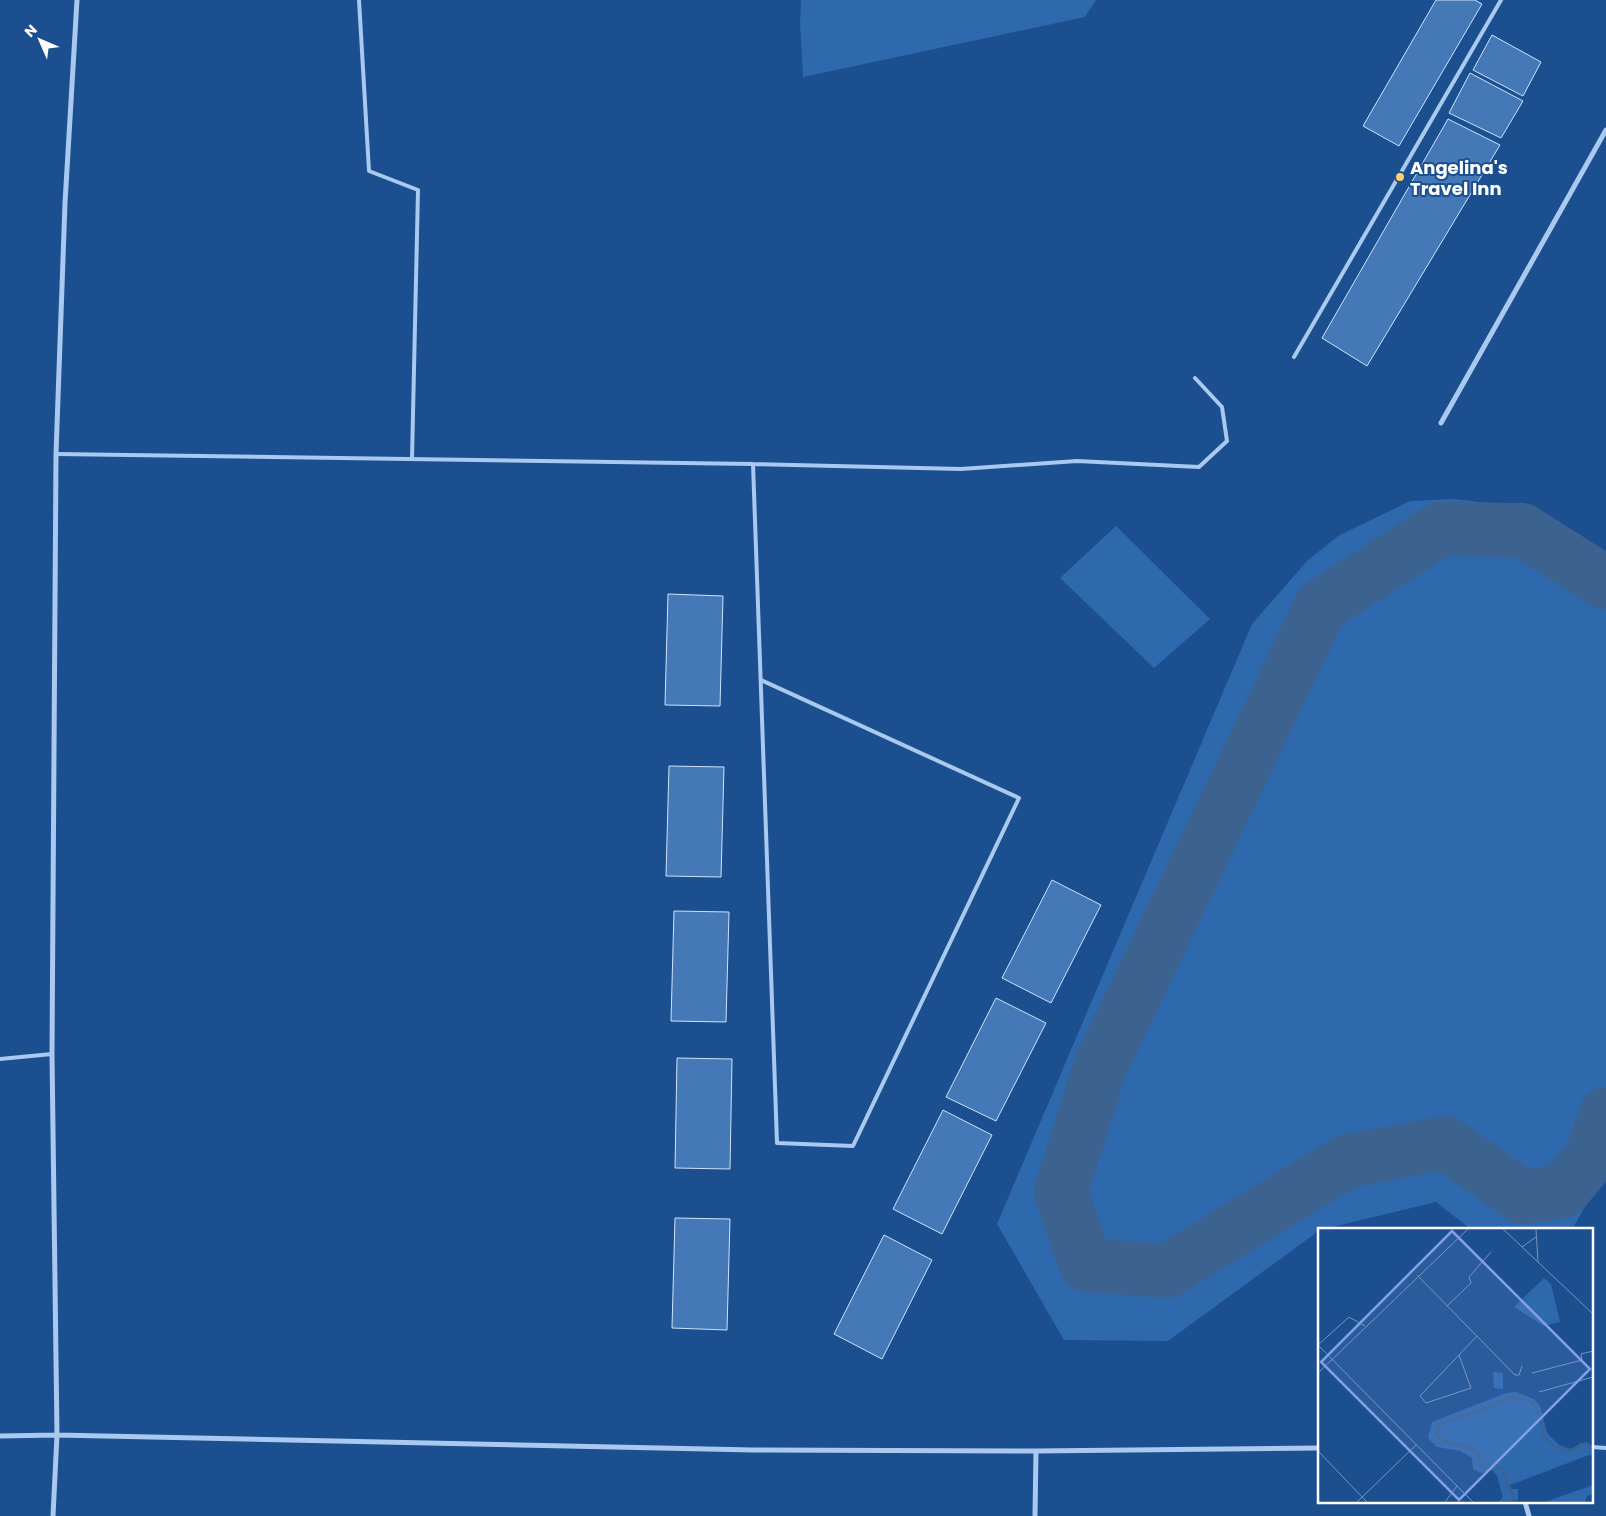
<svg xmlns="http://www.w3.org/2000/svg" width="1606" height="1516" font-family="Poppins,sans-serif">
  <rect width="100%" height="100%" fill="#1b4f8f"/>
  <path fill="#2e69ad" d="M801,0H1096L1085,17L803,77L800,23Z
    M1455,499L1528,508L1606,554V1168L1572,1230H1472L1436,1202L1320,1230L1168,1341L1064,1340L997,1224L1252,624L1307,561L1338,536L1410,501Z
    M1116,526L1210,619L1154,668L1060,578Z"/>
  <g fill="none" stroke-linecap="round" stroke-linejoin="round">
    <path stroke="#3c6290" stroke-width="54" d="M1606,583L1522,530L1440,529L1321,606L1100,1067L1061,1191L1086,1265L1167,1271L1347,1161L1445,1143L1522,1197L1563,1191L1592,1156L1606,1114"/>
  </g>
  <path fill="#4478b7" stroke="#cfe3fa" d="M1436,0H1475L1482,4L1399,146L1363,126Z
    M1492,35L1541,62L1523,96L1473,70Z
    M1470,73L1523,101L1501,138L1449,113Z
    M1448,119L1500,145L1367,366L1322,338Z
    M668,594L723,596L720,706L665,705Z
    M669,766L724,767L721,877L666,876Z
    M1052,880L1101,905L1051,1003L1002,978Z
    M674,911L729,912L726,1022L671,1021Z
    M996,998L1046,1023L996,1121L946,1097Z
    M677,1058L732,1059L730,1169L675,1168Z
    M943,1110L992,1135L942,1234L893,1209Z
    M675,1218L730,1219L727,1330L672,1328Z
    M884,1235L932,1260L882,1359L834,1334Z"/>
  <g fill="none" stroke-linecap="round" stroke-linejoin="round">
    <path stroke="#a9c9ee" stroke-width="4" d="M359,0L369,171L418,190L412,459
      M1294,357L1501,0
      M56,454L753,464L961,469L1077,461L1199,467L1227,441L1222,407L1195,378
      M753,464L777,1143L853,1146L1019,798L761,680
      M0,1059L52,1054
      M1592,1447L1606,1448"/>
    <path stroke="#a9c9ee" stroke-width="5" d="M1441,423L1606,130
      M0,1436L57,1435L753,1450L1036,1451L1320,1448
      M1525,1502L1529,1516
      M53,1516L57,1435L52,1054L56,454L65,203L77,0
      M1035,1516L1036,1451"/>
  </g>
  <circle fill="#ffd166" stroke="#1b4f8f" stroke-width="2" cx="1400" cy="177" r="5"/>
  <g text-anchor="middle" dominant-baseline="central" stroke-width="4" stroke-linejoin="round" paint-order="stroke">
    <g font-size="18" font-weight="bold" fill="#fff" stroke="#1b4f8f" text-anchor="start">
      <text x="1410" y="167">Angelina's<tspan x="1410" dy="21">Travel Inn</tspan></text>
    </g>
  </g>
  <g transform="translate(1318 1228)">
    <rect width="275" height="275" fill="#1b4f8f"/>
    <path d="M226,50L233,56L242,94L226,98L196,79ZM175,144L185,145V161L176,160ZM198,164L216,171L222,178L229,205L241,217L252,221L268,214L275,218V228L271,227L192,257L193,261H200V272L180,274L185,269L179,248L174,242L163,245L155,241L154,230L142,223L119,219L110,210L114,194L188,165ZM275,257V266L269,268L267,274H227Z" fill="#2e69ad"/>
    <path fill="none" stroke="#3c6290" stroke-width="2.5" d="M191,274L195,270L185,242L178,237L166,240L162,237L160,226L150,219L125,213L118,206L122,197L195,169L212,173L219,180L226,208L237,219L246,223H254L263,216L275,219"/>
    <path fill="none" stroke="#7695bc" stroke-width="1" d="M185,1L275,86M218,1L220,34M204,19L218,9M99,47L197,147H201L204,138M129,78L153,55L151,49L173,24M0,117L139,258L127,274M0,117L31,89L47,98M141,127L153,160L108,175L102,168L159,108M0,145L150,1M214,145L264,132L263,126L275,123M221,164L275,149M0,223L49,274M139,258L155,274M39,274L98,217"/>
    <path fill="#839eea" fill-opacity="0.15" stroke="#839eea" stroke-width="2.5" d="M134,3L272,141L141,272L3,134Z"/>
    <rect width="275" height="275" fill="none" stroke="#fff" stroke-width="2.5"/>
  </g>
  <g transform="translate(40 40) rotate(315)" stroke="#1b4f8f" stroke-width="4" paint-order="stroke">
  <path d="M0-4L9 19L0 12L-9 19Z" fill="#ffffff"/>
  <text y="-8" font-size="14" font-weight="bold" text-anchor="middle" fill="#ffffff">N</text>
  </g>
</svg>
